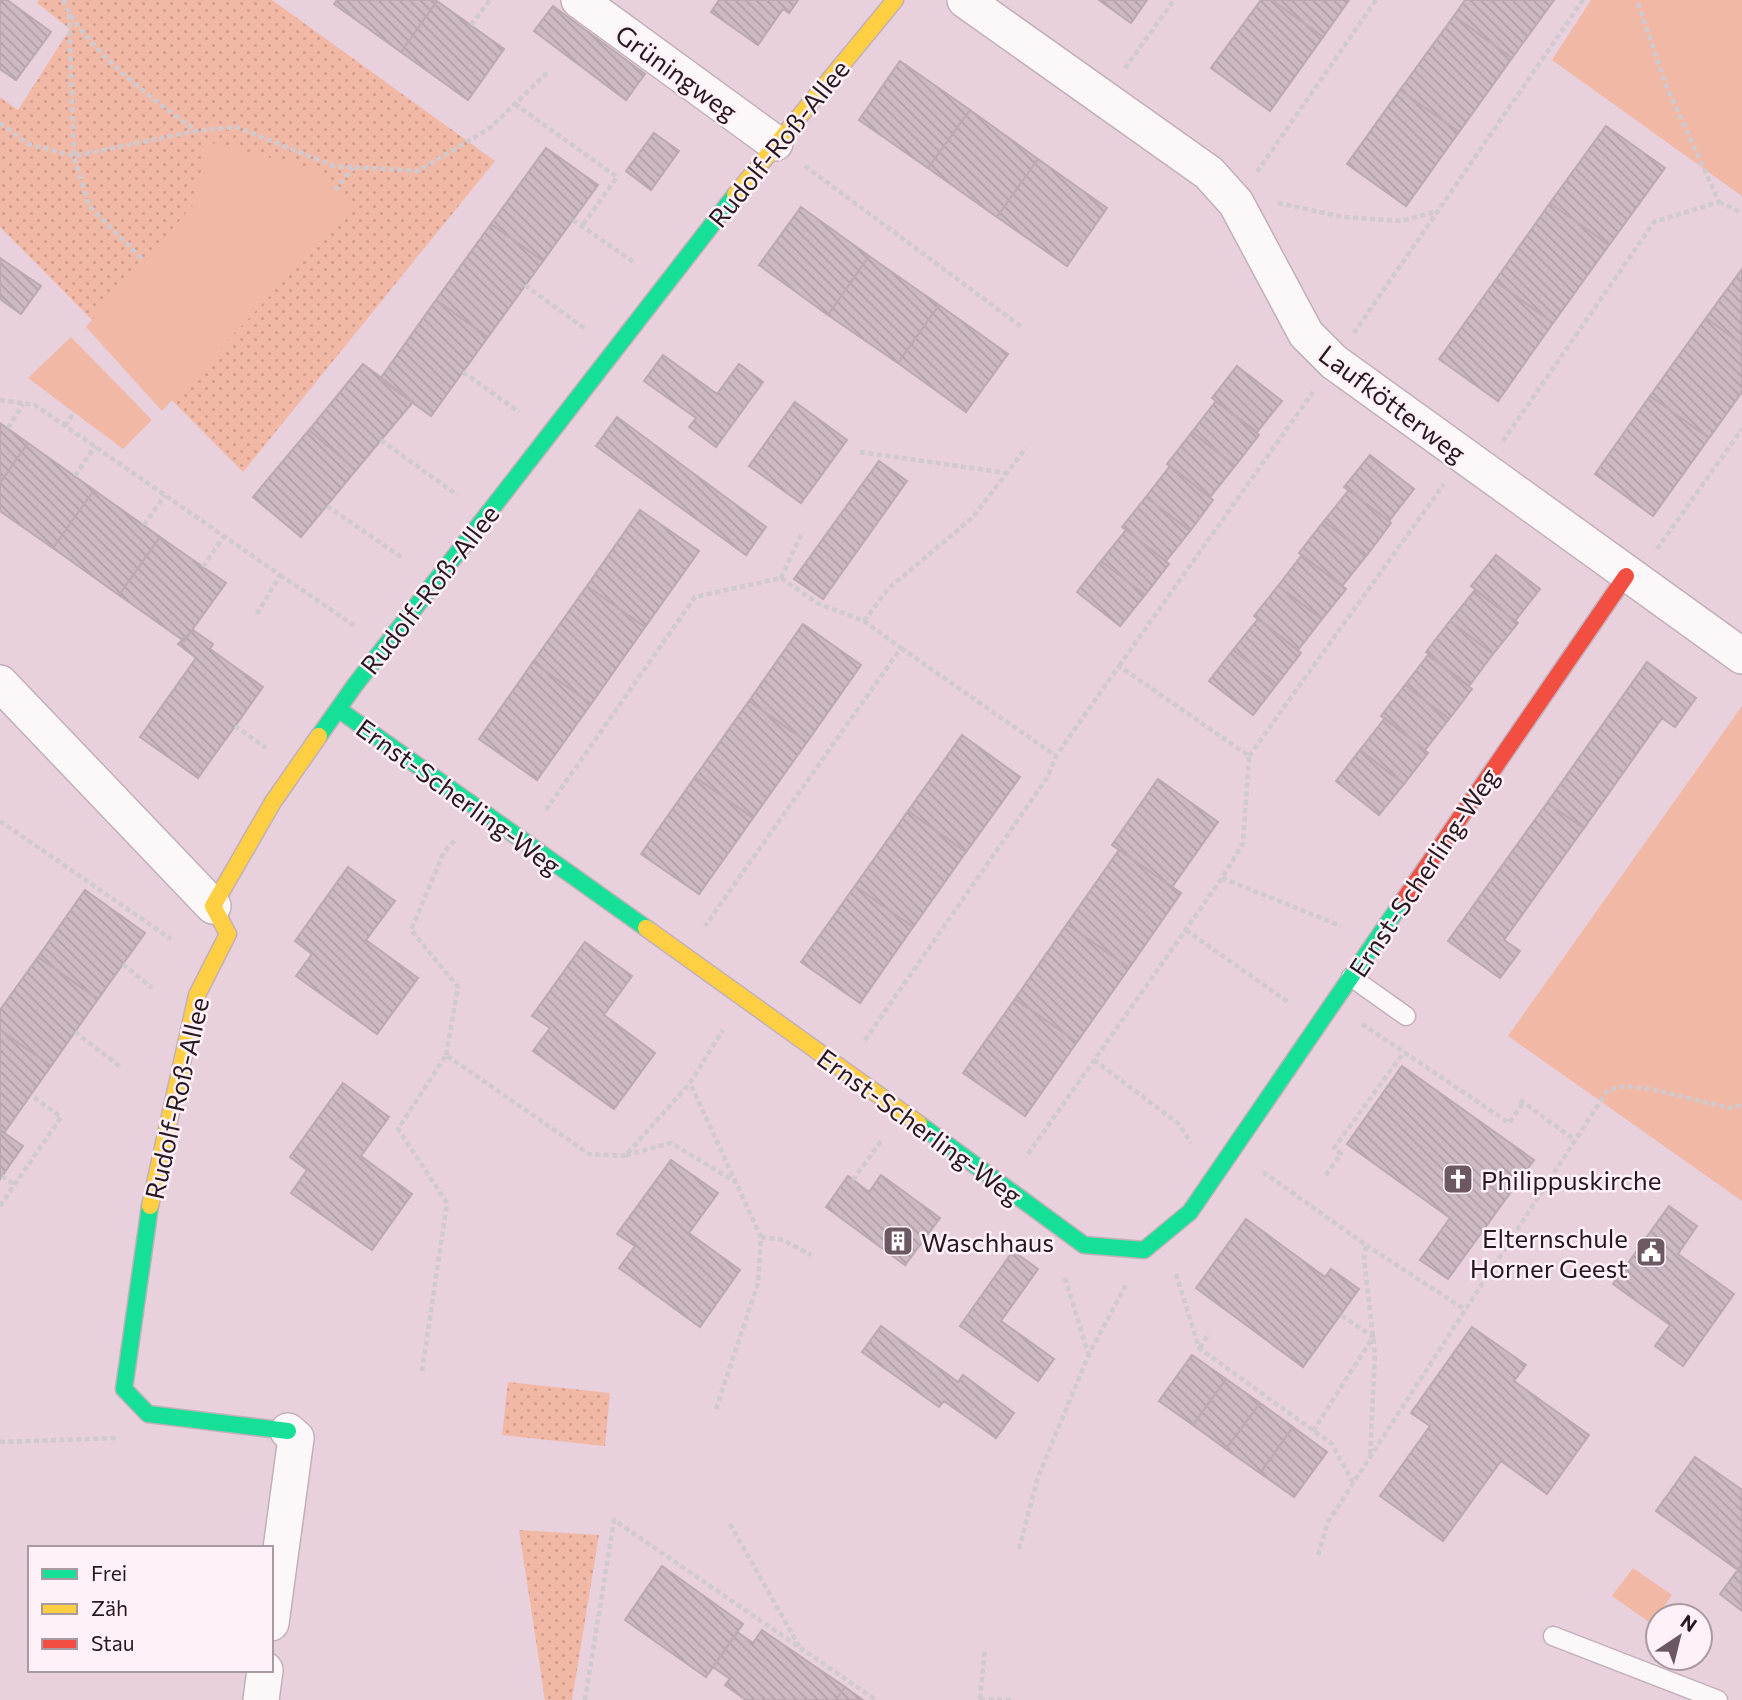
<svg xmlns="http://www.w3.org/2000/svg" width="1742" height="1700" font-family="Commissioner,sans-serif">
  <defs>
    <pattern id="grass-dots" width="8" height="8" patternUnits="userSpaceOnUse" patternTransform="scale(1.75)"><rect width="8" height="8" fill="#f2b8a6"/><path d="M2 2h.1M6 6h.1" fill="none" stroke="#d09d8f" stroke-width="1.8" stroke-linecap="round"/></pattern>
    <pattern id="building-back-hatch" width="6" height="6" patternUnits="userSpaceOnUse" patternTransform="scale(1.75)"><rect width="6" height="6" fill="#ccb9c3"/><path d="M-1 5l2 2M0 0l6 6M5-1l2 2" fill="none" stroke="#af9ea7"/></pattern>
  </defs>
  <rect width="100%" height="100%" fill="#e8d0dc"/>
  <path fill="url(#grass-dots)" d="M39,0H272L495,161L243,472L0,227V97L18,110L70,29L37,3Z
    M508,1382L610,1393L605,1446L502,1435Z
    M519,1530L599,1535L572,1700H545Z"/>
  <path fill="#f2b8a6" d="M1591,0H1742V196L1552,60Z
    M207,142L310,168L353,207L162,411L86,327L194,204Z
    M71,337L152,420L123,449L28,378Z
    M1742,706V1201L1508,1036Z
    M1633,1568L1672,1595L1652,1624L1612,1596Z"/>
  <path fill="url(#building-back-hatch)" stroke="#bba8b1" stroke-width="2" d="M0,0H7L51,32L16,80L0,69Z
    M337,0H436L437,1L401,52L334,4Z
    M719,0H798L789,13L783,9L758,45L711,12Z
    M1099,0H1147L1131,23Z
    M1261,0H1272L1323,37L1270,111L1211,68Z
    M1272,0H1349L1323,37Z
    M1465,0H1554L1512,58L1454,16Z
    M437,1L504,49L468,100L401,52Z
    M553,6L645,74L626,100L534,31Z
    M1454,16L1512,58L1459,132L1400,90Z
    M900,61L970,110L928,168L859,120Z
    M1400,90L1459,132L1406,206L1347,164Z
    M970,110L1038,159L997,217L928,168Z
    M1606,126L1665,168L1609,245L1550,203Z
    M654,133L679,151L651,190L626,171Z
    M546,148L598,185L543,261L491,224Z
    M1038,159L1107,208L1067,266L997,217Z
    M1550,203L1609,245L1553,323L1495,281Z
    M801,207L869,256L828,315L759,265Z
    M491,224L543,261L488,337L436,300Z
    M869,256L939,305L898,363L828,315Z
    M0,258L41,286L21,314L0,299Z
    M1742,269V344L1706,318Z
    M1495,281L1553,323L1498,401L1439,359Z
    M436,300L488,337L431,416L380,379Z
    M939,305L1008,354L966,412L898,363Z
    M1706,318L1742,344V392L1709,438L1650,396Z
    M663,355L717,394L739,364L763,382L716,447L689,427L696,418L644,381Z
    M363,364L413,402L356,470L309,430Z
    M1237,366L1282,401L1257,432L1212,398Z
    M1650,396L1709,438L1653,516L1595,474Z
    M1216,401L1259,435L1235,466L1192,432Z
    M795,402L847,440L801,503L749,466Z
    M617,417L766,527L746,555L596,446Z
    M0,423L28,443L0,483Z
    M309,430L356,470L301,537L253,497Z
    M1192,432L1235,466L1210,497L1167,464Z
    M28,443L94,490L53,548L0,511V483Z
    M1370,455L1414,489L1389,521L1344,487Z
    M879,461L907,481L823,599L794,579Z
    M1170,466L1213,500L1190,531L1146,497Z
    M94,490L160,537L119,595L53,548Z
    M1349,490L1391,523L1367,555L1324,521Z
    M1146,497L1190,531L1166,561L1122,527Z
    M640,510L699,551L645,627L587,586Z
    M1324,521L1367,555L1342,586L1299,553Z
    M1126,530L1169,564L1145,595L1101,561Z
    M160,537L226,583L184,641L119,595Z
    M1302,555L1346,589L1322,619L1278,586Z
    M1496,555L1540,589L1515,621L1471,586Z
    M1101,561L1145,595L1120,626L1077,592Z
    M587,586L645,627L591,704L533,662Z
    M1278,586L1322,619L1298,650L1254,616Z
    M1475,590L1518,623L1493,654L1450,621Z
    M1258,619L1301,653L1277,684L1233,650Z
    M1450,621L1493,654L1469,686L1426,652Z
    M803,624L861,665L807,742L749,701Z
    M193,630L213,644L210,649L263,687L198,778L140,737L196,658L178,644Z
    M1233,650L1277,684L1253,715L1209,681Z
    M1428,655L1472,689L1449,719L1405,685Z
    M533,662L591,704L537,780L479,739Z
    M1647,662L1696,698L1675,727L1662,718L1584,828L1547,803Z
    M1405,685L1449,719L1425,750L1381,716Z
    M749,701L807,742L753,818L695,777Z
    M1385,718L1428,753L1404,784L1360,750Z
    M962,735L1020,777L966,852L908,811Z
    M1360,750L1404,784L1379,815L1336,781Z
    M695,777L753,818L699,894L641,854Z
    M1158,779L1218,822L1172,887L1112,845Z
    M1547,803L1584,828L1504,940L1520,951L1500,978L1448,941Z
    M908,811L966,852L913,927L855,886Z
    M1119,850L1181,893L1129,968L1067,924Z
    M348,867L395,901L366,940L418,978L377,1034L296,976L312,954L295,941Z
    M855,886L913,927L860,1003L801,962Z
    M85,890L145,933L98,999L38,957Z
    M1067,924L1129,968L1077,1042L1015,999Z
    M585,942L632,976L604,1015L655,1053L614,1109L533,1051L550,1028L532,1016Z
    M38,957L98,999L51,1066L0,1030V1010Z
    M1015,999L1077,1042L1025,1116L963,1073Z
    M0,1030L51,1066L4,1133L0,1130Z
    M1402,1066L1534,1160L1448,1279L1420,1260L1450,1218L1347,1144Z
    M343,1083L389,1117L361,1156L412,1194L372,1250L291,1193L307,1170L290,1157Z
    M0,1130L23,1146L0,1179Z
    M671,1160L718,1193L689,1233L740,1270L700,1327L619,1268L635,1246L617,1234Z
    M881,1175L940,1218L905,1265L826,1207L848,1176L869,1192Z
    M1669,1206L1697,1226L1678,1254L1734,1294L1683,1366L1655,1346L1670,1325L1613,1284Z
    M1246,1219L1325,1277L1331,1269L1359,1289L1303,1367L1196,1288Z
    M1013,1251L1038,1269L1001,1321L1054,1359L1038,1381L960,1326Z
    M881,1326L958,1382L963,1375L1014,1413L996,1438L944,1401L939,1407L862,1352Z
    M1472,1327L1526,1365L1514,1381L1589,1435L1547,1494L1501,1461L1443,1541L1380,1496L1430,1426L1411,1413Z
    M1192,1355L1226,1379L1193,1425L1159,1401Z
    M1226,1379L1260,1403L1226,1449L1193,1425Z
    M1260,1403L1293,1427L1260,1473L1226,1449Z
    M1293,1427L1327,1452L1294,1497L1260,1473Z
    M1695,1457L1742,1490V1564L1738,1570L1656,1511Z
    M1742,1564V1611L1720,1594Z
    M662,1566L743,1624L706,1677L625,1620Z
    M762,1630L845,1687L836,1700H746L725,1685L730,1679L713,1667L737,1632L753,1643Z
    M845,1687L863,1700H836Z"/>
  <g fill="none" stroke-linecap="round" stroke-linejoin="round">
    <g stroke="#c2b0b9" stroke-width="21">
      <path id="lane" d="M1351,977L1406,1016
        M1553,1636L1718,1700"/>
    </g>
    <g stroke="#c2b0b9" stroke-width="38">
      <path id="street" d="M579,0L775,143
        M965,0L1209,173L1236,203L1306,334L1334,362L1742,656
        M0,683L213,906
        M271,1623L296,1438L288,1431
        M261,1700L265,1670"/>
    </g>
    <g stroke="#c2b0b9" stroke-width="19">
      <path id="fast" d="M338,709L646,928
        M319,736L355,685L735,195
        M919,1124L1084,1245L1144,1250L1190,1212L1405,898
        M150,1206L124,1389L148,1414L288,1431"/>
    </g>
    <g stroke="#c2b0b9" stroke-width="19">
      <path id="slow" d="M735,195L895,0
        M646,928L919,1124
        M150,1206L197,995L228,934L213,906L273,802L319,736"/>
    </g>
    <g stroke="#c2b0b9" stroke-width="19">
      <path id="jam" d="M1405,898L1626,576"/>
    </g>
    <path stroke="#d0c9cd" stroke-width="4.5" stroke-dasharray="5 3.5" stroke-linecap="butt" d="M63,0C84,49 153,99 195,130
      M69,14L74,156L89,206L144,261
      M471,25L490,0
      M1125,68L1174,0
      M515,104L617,177L582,226
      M0,123L28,144L74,156L195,131L236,127L334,166L418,171L490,128L548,72
      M805,166L1023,328
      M1257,172L1376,0
      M335,190L353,168
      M1719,202L1742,213
      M1278,203L1343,217L1402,221L1438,211
      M573,220L635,263
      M525,285L584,328
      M1354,333L1583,0
      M463,372L519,412
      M0,400L35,405L280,575L255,617
      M65,426L74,412
      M8,428L23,404
      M381,440L457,495
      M1503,441L1654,222L1719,202L1665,83L1637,0
      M860,452L1007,473
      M75,476L95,446
      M327,506L404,559
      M144,525L165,495
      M1657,549L1742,429
      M203,567L224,536
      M280,575L355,626
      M781,578L801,535
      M864,621L888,589L972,518L1026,448
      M901,648L1056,756
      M1119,666L1313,392
      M235,726L266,748
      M1249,756L1444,484
      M546,810L695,597L781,578L817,603L864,621L901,648L705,926
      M0,821L171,939
      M1222,878L1341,926
      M1186,930L1288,1002
      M123,964L152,988
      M1362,1024L1509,1123L1523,1103
      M75,1032L122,1068
      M865,1040L1047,778L1056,756L1119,666L1249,756L1243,843L1222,878L1026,1157
      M446,1055L458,987L411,930L444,852L455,840
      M1094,1060L1179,1124L1191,1143
      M1520,1100L1575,1140
      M626,1155L671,1143L734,1181
      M1263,1172L1366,1245L1364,1259L1375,1354L1370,1456
      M1326,1175L1341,1154L1334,1148L1404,1052
      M2,1176L15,1185
      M853,1180L881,1141
      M0,1206L61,1117L31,1095
      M761,1237L783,1240L811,1255
      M1366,1245L1464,1309
      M1176,1274L1199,1348L1332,1444L1353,1483
      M1065,1278L1088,1353
      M1200,1348L1209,1333
      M422,1371L447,1203L398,1129L446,1055L589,1154L625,1156L690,1083
      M716,1409L758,1283L761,1237L690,1083L723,1030
      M1313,1431L1373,1337L1341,1315
      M0,1442L118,1438
      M730,1524L799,1646
      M1019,1549L1038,1477L1089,1354L1126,1285
      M1318,1555L1328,1522L1607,1091L1625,1086L1650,1089L1730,1108L1742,1105
      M980,1699L985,1648
      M980,1699L1013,1700
      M585,1700L614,1520L876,1700"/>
    <use href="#lane" stroke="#fcf8fa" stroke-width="18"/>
    <use href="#street" stroke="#fcf8fa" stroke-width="35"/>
    <use href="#fast" stroke="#16e098" stroke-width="16"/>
    <use href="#slow" stroke="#ffcf43" stroke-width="16"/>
    <use href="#jam" stroke="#f24e42" stroke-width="16"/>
  </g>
  <defs>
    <g id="church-square" transform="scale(1.575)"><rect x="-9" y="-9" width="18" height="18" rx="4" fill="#6b5862" stroke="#fff1f7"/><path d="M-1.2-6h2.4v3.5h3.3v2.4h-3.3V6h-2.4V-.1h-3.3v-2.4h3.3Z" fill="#fff"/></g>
    <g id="building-square" transform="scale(1.575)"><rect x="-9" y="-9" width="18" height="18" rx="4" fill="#6b5862" stroke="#fff1f7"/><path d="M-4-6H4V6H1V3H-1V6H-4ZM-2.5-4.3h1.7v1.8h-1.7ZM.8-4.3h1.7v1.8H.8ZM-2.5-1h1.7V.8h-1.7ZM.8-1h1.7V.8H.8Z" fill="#fff"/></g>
    <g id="civic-square" transform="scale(1.575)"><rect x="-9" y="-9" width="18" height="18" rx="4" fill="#6b5862" stroke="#fff1f7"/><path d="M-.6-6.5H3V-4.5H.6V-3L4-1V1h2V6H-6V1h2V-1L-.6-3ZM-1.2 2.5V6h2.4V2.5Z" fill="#fff"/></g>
  </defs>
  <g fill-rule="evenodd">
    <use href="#church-square" x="1458" y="1179"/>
    <use href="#building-square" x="898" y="1241"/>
    <use href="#civic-square" x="1651" y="1252"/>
  </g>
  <g text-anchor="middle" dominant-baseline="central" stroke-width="5" stroke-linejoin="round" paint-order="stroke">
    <g font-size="26" fill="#281820" stroke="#fff1f7">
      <text transform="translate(677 72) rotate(36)">Grüningweg</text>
      <text transform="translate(778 143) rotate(-51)">Rudolf-Roß-Allee</text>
      <text transform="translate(1393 403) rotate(37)">Laufkötterweg</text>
      <text transform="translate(429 589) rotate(-52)">Rudolf-Roß-Allee</text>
      <text transform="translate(459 796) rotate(36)">Ernst-Scherling-Weg</text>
      <text transform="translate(1423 872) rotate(-56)">Ernst-Scherling-Weg</text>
      <text transform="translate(176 1098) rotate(-77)">Rudolf-Roß-Allee</text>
      <text transform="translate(920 1126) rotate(36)">Ernst-Scherling-Weg</text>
    </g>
    <g font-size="26" fill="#281820" stroke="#fff1f7" text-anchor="start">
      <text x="1481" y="1179">Philippuskirche</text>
      <text x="1628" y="1237" text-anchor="end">Elternschule<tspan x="1628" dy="30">Horner Geest</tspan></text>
      <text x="921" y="1241">Waschhaus</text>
    </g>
  </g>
  <rect x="28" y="1546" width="245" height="126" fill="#fff1f7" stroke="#a99aa1" stroke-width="2"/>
  <rect x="42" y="1569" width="35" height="10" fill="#16e098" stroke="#a99aa1" stroke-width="2"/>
  <text x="91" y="1581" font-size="21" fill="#281820">Frei</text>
  <rect x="42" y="1604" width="35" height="10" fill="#ffcf43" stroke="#a99aa1" stroke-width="2"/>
  <text x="91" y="1616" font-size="21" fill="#281820">Zäh</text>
  <rect x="42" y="1639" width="35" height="10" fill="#f24e42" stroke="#a99aa1" stroke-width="2"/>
  <text x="91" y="1651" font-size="21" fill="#281820">Stau</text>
  <g transform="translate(1679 1637) rotate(35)"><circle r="33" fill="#fff1f7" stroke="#a99aa1" stroke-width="2"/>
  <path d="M0-5L12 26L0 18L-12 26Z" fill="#6b5862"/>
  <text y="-10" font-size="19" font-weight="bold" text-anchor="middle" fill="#281820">N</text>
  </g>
</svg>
